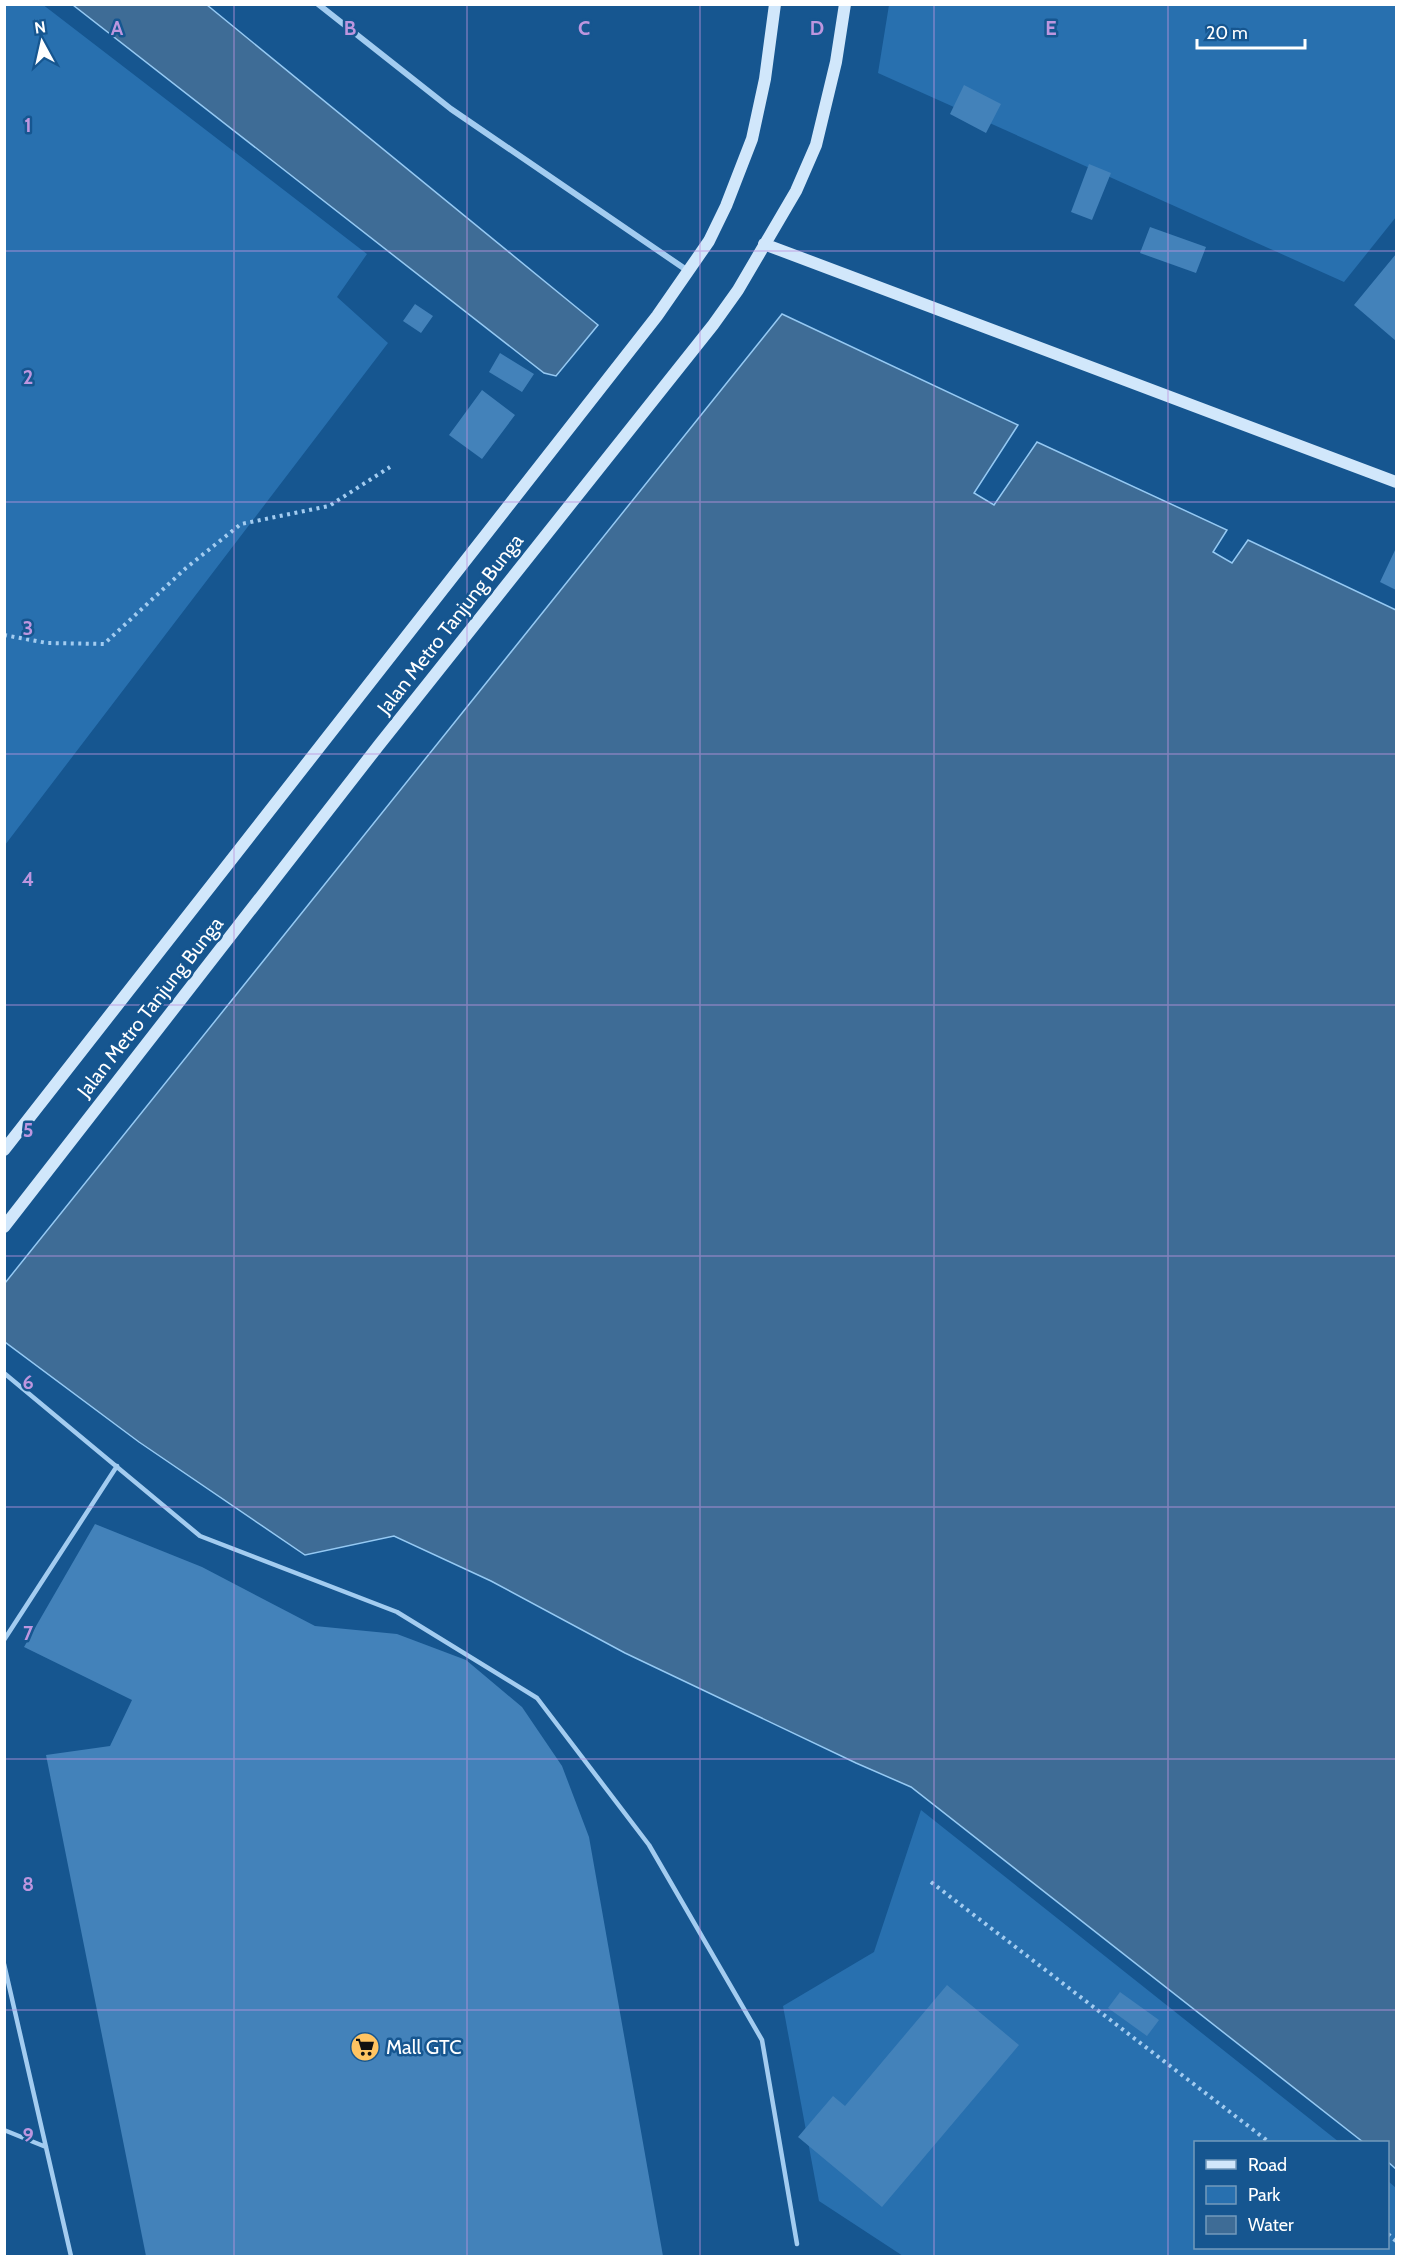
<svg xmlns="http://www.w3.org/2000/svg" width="1401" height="2261" font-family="Cabin,sans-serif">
  <rect width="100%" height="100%" fill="#165690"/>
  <path fill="#2870af" d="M42,4L367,254L337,297L388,343L5,845L4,5Z
    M889,5H1396V217L1344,282L878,73Z
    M921,1810L1339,2142H1196V2248H1388V2181L1396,2188V2256H903L819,2201L783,2006L874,1952Z"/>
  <path fill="#3e6c96" stroke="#95c9f3" stroke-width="1.5" d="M73,5H207L598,325L556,376L544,373Z
    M782,314L1018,425L974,493L994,505L1037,442L1227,530L1213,552L1232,563L1248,540L1396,610V2169L1388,2162V2142H1363L911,1787L856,1763L625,1653L491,1581L394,1536L305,1555L139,1442L5,1342V1283Z"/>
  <path fill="#4382ba" d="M964,85L1001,104L986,133L950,114Z
    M1089,164L1111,173L1092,220L1071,212Z
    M1150,227L1206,247L1196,273L1140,253Z
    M1396,254V341L1354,305Z
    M415,304L433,316L421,333L403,321Z
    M500,353L534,374L522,392L489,372Z
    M482,390L515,415L482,459L449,435Z
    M1396,548V590L1380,582Z
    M95,1524L202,1567L315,1626L397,1634L466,1660L522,1707L562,1766L589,1837L663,2256H146L46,1755L110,1746L132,1700L24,1647Z
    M947,1985L1019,2045L882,2207L798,2137L833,2096L845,2106Z
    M1120,1992L1159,2020L1147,2036L1108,2008Z"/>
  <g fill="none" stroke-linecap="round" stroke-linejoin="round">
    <path stroke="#a3ccf0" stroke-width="4" stroke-dasharray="3 4.5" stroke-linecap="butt" d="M4,635L47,643L104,644L186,568L241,524L329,506L390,467
      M931,1882L1269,2142
      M1388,2234L1396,2241"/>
    <path stroke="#a3ccf0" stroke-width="4.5" d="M4,1373L200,1536L397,1612L537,1698L649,1845L762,2040L797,2244
      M4,1640L117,1466
      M4,1964L71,2256
      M4,2130L46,2147"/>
    <path stroke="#a3ccf0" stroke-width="6" d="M318,4L451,109L688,271"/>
    <path stroke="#d1e7fb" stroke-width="12" d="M764,244L1396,482
      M4,1150L657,316L709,241L726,206L752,139L765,79L775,4
      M4,1227L379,745L713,325L738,290L796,191L816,145L836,62L845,4"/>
  </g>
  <path fill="none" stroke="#bd96df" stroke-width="1.5" stroke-opacity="0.55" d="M234,4V2256M467,4V2256M700,4V2256M934,4V2256M1168,4V2256M4,251H1396M4,502H1396M4,754H1396M4,1005H1396M4,1256H1396M4,1507H1396M4,1759H1396M4,2010H1396"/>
  <defs>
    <g id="supermarket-disc" transform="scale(1.5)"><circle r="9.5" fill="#ffc462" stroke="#165690"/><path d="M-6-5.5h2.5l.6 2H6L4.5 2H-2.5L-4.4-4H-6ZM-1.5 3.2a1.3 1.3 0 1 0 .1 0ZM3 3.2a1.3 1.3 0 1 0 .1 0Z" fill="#111"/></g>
  </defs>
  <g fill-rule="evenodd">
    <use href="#supermarket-disc" x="365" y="2047"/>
  </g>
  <g text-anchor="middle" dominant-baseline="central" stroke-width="5" stroke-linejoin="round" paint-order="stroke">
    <g font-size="20" fill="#fff" stroke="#165690">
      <text transform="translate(450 624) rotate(-52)">Jalan Metro Tanjung Bunga</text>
      <text transform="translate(150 1007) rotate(-52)">Jalan Metro Tanjung Bunga</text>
    </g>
    <g font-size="20" fill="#fff" stroke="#165690" text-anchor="start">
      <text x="386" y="2047">Mall GTC</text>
    </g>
  </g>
  <g font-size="20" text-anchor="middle" font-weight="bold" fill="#bd96df" stroke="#165690" stroke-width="5" stroke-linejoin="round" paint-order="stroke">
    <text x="117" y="35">A</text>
    <text x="350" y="35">B</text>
    <text x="584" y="35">C</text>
    <text x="817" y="35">D</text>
    <text x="1051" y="35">E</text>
    <text x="28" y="132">1</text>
    <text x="28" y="384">2</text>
    <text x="28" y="635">3</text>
    <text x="28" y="886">4</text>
    <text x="28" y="1137">5</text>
    <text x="28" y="1389">6</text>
    <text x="28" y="1640">7</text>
    <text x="28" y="1891">8</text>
    <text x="28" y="2142">9</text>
  </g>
  <rect width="1401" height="2261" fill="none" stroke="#ffffff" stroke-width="12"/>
  <rect x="1194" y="2141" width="195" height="108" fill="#165690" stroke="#739abc" stroke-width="1.5"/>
  <rect x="1206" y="2160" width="30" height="9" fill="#d1e7fb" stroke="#739abc" stroke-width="1.5"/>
  <text x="1248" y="2171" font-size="18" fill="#ffffff">Road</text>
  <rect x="1206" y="2186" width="30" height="18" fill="#2870af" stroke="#739abc" stroke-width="1.5"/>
  <text x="1248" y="2201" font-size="18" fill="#ffffff">Park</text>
  <rect x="1206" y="2216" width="30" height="18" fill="#3e6c96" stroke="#739abc" stroke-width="1.5"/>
  <text x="1248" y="2231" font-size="18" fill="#ffffff">Water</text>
  <g transform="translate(42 42) rotate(352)" stroke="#165690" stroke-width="4.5" paint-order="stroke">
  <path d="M0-4.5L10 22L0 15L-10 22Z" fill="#ffffff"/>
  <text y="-9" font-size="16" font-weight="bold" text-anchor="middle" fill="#ffffff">N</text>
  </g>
  <path d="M1197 39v9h108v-9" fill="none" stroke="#ffffff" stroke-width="3"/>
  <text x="1206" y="39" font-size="18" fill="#ffffff" stroke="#165690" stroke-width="4.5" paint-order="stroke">20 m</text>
</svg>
